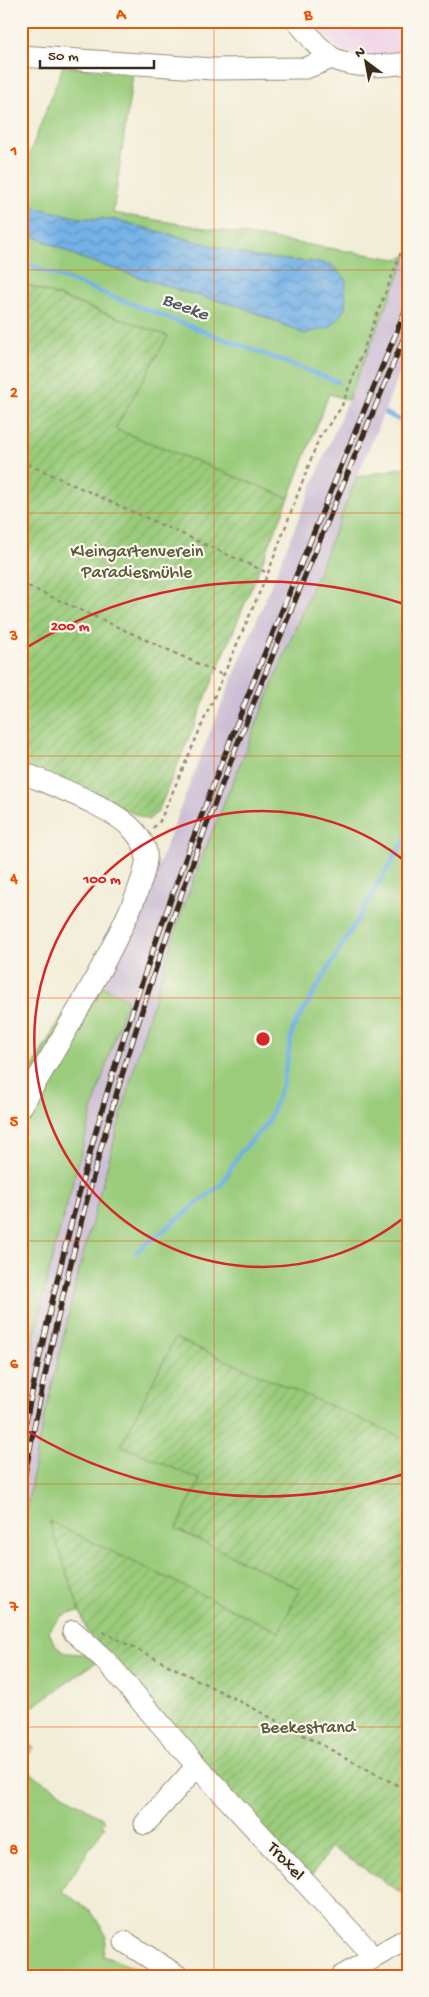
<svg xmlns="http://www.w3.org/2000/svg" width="429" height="1997" font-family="'Gochi Hand',sans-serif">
  <defs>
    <pattern id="garden-furrows" width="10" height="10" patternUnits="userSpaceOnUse" patternTransform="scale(1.25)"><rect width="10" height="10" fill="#9acc7b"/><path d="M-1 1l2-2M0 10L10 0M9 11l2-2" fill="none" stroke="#86af6a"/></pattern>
    <pattern id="water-waves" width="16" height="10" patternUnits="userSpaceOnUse" patternTransform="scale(1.25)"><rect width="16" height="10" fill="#73b1e6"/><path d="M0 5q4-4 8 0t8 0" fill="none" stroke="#6090ba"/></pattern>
  </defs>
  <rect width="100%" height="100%" fill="#fbf7ec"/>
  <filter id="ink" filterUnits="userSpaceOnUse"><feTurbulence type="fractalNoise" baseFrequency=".02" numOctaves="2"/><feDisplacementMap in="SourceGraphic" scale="10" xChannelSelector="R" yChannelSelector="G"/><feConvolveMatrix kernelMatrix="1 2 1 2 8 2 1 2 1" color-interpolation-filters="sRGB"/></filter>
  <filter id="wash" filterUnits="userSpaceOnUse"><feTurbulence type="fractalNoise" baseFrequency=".0096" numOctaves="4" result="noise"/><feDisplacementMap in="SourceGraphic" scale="20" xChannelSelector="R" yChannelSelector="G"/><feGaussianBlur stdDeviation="1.12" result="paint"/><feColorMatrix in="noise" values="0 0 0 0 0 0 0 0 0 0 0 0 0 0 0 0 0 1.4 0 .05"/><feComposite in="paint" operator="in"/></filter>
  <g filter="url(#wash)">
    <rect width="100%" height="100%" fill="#f2edd7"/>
    <path fill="#eed0e8" d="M307,21H408V52L371,55L342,52Z"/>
    <path fill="#ccbed4" d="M408,254V353L302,612L141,1042L80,1266L37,1449L21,1544V1396L55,1247L97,1094L127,999L103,986L144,904L200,757Z"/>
    <path fill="#9acc7b" stroke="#6a7b4c" d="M63,66L133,74L113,213L396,259L407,256L348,400L329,394L289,498L115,429L168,336L21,282V230L81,258L188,293L242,307L305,334L331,264L255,257L112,219L80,218L24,205L21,208V176Z
      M408,466V1440L175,1338L121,1445L200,1480L176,1529L300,1589L279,1632L50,1522L80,1612C64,1611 56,1619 49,1632L54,1643L65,1653L85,1654L98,1661L21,1715V1544L37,1449L80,1266L141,1042L179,919L203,855L357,477Z
      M103,986L127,999L97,1094L55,1247L21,1396V1087L78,988Z
      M21,1740L34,1747L21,1766Z
      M21,1767L105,1820L102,1825L105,1826L62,1891L91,1911L106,1935L103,1956L158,1976H21Z"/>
    <path fill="url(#garden-furrows)" stroke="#6a7b4c" d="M21,283L168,336L115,429L289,498L158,812L148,820L21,764Z
      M175,1338L408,1440V1897L331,1847L309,1880L87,1632L49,1521L279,1632L300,1589L176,1529L200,1480L121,1445Z"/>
    <path fill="url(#water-waves)" stroke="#576e82" d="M24,205L80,218L112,219L255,257L331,264L346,279L345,309L331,327L305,334L242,307L188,293L81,258L21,230V208Z"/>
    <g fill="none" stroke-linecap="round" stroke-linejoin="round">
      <path stroke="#73b1e6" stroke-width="4.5" d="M21,262L338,382
        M385,413L408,424
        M136,1252L222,1184L239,1154L267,1124L283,1083L293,1028L408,834"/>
    </g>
  </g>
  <g filter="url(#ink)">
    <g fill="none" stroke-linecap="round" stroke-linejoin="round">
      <g stroke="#968c7a" stroke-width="23">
        <path id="minor" d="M297,21L317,45L332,58
          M21,56L213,69L306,68L332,58C356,69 382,66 408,63
          M21,772C51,785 116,808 135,832C139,837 145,845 146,852C153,892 46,1064 21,1107
          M73,1631L105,1660L197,1766L364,1946L372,1959
          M145,1824L197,1766
          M125,1942L178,1976
          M342,1976L408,1938"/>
      </g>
      <path stroke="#968c7a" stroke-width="2.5" stroke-dasharray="4 4" stroke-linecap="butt" d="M21,461L268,573
        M21,583L223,675
        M153,828L160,821L268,573L319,438L341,408L408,234
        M103,1632L251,1707L408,1791"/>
      <use href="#minor" stroke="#fff" stroke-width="21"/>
      <g stroke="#3b2a1e" stroke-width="5.5">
        <path id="rail" d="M21,1445C52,1291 90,1137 140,988C218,756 315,531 408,304
          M21,1495C57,1300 107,1107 172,921C242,720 327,524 408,328"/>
      </g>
      <use href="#rail" stroke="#fbf7ec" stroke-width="4" stroke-dasharray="11" stroke-linecap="butt"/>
    </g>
  </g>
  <path fill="none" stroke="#e8590c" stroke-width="1" stroke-opacity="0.55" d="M214,21V1976M21,270H408M21,513H408M21,756H408M21,998H408M21,1241H408M21,1484H408M21,1727H408"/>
  <g fill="none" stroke="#d62828" stroke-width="2.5">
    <path d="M406 1216A228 228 0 1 1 406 862"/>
    <path d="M404 1474A457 457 0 0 1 24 1429M24 649A457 457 0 0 1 404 604"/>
  </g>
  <g text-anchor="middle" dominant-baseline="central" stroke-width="4.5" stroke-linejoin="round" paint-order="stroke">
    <g font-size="18" fill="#585b3a" stroke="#fbf7ec">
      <text x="137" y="552">Kleingartenverein<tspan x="137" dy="21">Paradiesmühle</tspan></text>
      <text x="308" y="1728">Beekestrand</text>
    </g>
    <g font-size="18" fill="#3b2a1e" stroke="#fbf7ec">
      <text transform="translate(285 1862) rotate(47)">Troxel</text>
    </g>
    <g font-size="19" font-style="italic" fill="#4f5964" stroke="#fbf7ec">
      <text transform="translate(185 308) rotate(21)">Beeke</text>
    </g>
  </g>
  <circle cx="263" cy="1039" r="8" fill="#d62828" stroke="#fbf7ec" stroke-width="2.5"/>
  <g font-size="15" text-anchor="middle" font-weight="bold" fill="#d62828" stroke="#fbf7ec" stroke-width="4.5" stroke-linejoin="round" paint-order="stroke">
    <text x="70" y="630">200 m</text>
    <text x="102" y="883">100 m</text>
  </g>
  <rect width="429" height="1997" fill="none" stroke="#fbf7ec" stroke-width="55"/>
  <g transform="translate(366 62) rotate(328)" stroke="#fbf7ec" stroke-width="4" paint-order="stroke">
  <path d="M0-4L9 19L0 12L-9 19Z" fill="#3b2a1e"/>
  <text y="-8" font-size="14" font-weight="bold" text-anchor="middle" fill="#3b2a1e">N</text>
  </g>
  <path d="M40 60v8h114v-8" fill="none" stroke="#3b2a1e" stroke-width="2.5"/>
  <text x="48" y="60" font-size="15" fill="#3b2a1e" stroke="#fbf7ec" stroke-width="4" paint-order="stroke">50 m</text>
  <rect x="28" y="28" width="374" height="1942" fill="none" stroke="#e8590c" stroke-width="2"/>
  <g font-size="16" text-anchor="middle" font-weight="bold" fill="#e8590c">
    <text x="121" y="19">A</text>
    <text x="308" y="19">B</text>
    <text x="14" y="155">1</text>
    <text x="14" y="397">2</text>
    <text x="14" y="640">3</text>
    <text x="14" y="883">4</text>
    <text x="14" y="1126">5</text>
    <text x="14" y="1368">6</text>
    <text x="14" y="1611">7</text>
    <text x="14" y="1854">8</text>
  </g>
</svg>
